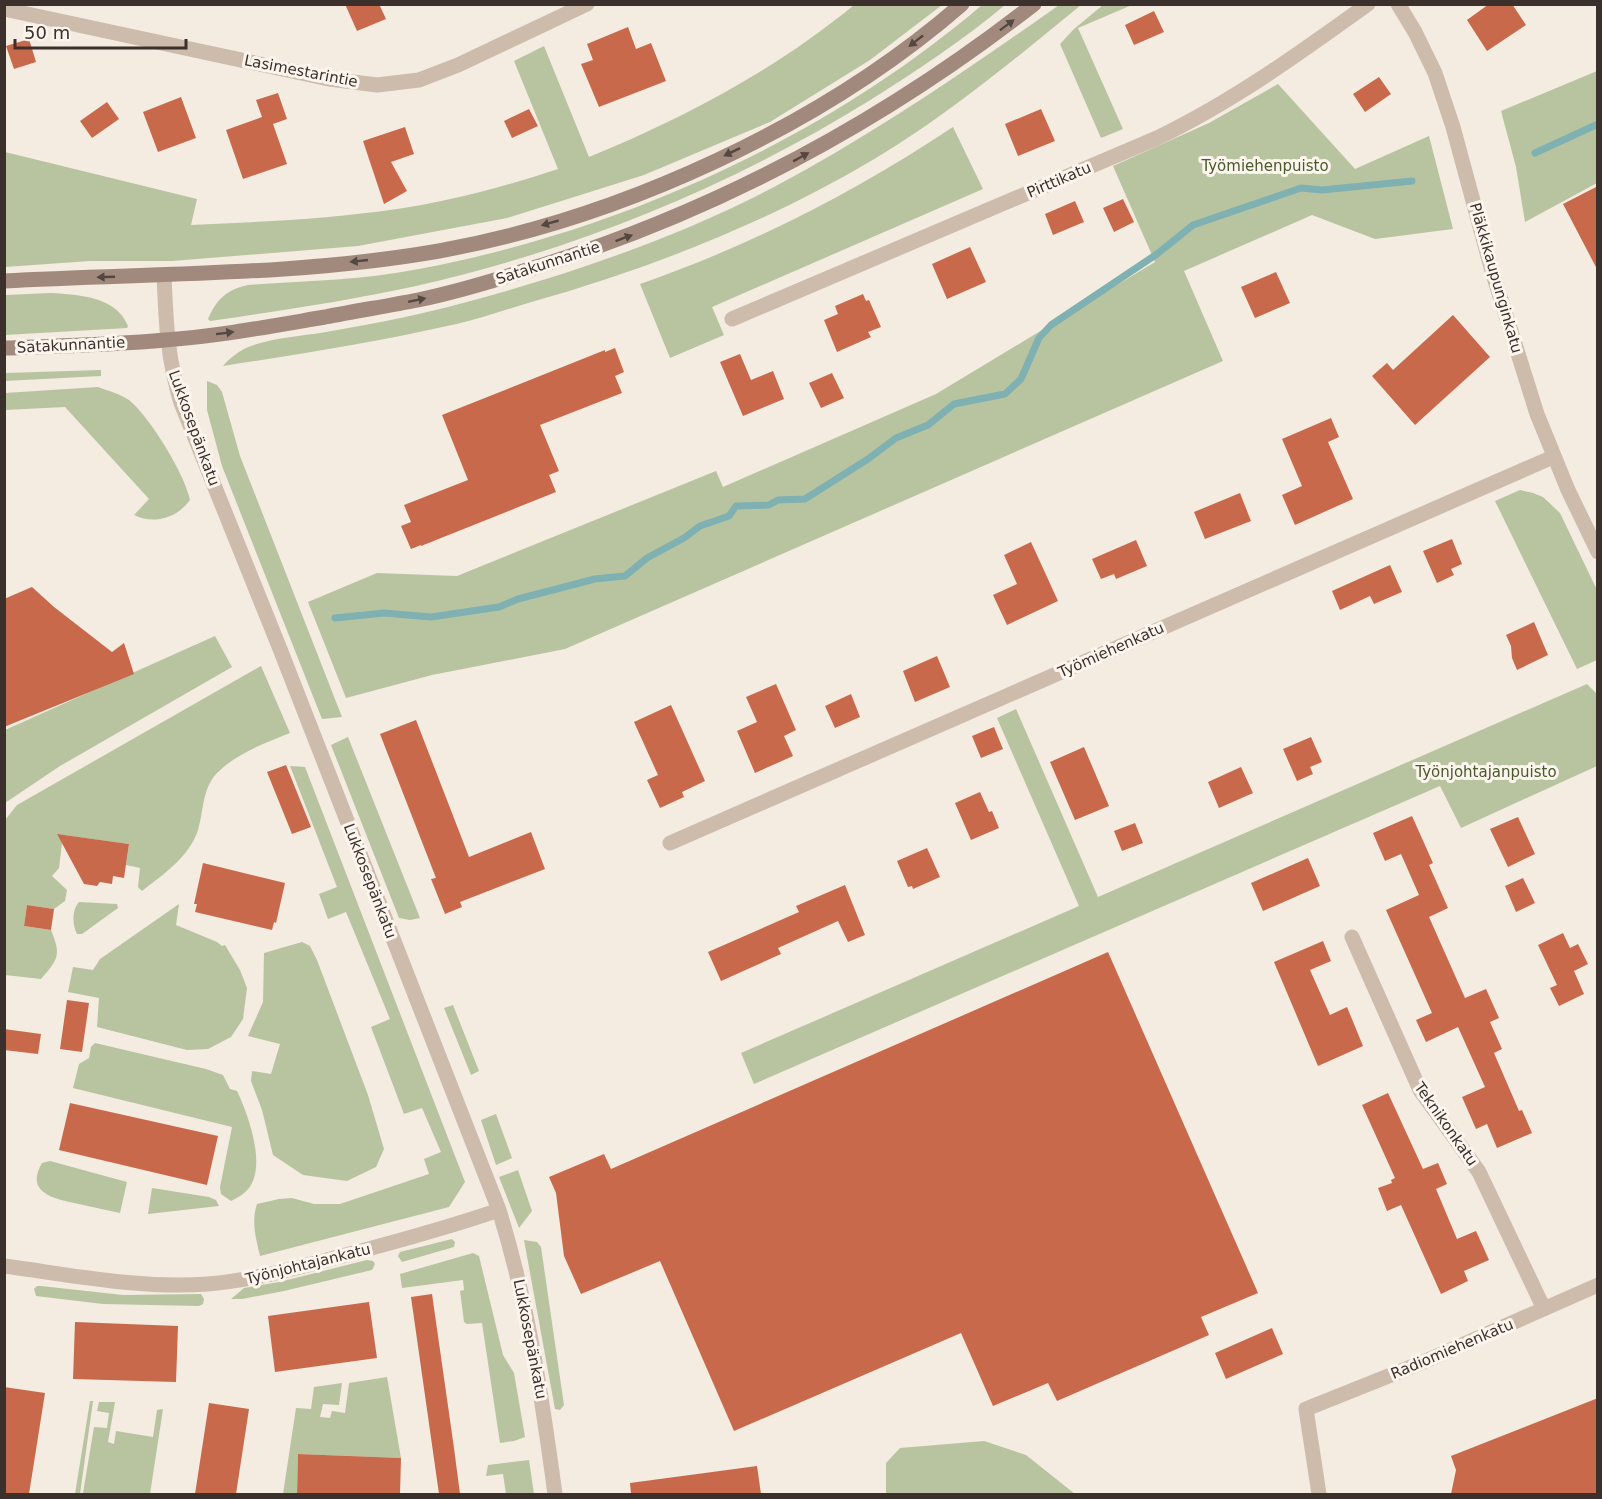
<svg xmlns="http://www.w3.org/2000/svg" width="1602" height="1499" font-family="'DejaVu Sans',sans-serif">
  <rect width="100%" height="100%" fill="#f4ebe1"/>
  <path fill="#b8c4a0" d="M854,5H942L870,60L770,122L644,175L507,218L358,246L172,261H90L5,267V152L197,199L191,225C260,222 329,219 397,209C452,201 506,186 558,169L514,61L544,46L589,157C684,118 775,70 854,5Z
    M982,5H1005C963,40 918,70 872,99C732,186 576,250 416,286C347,301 279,311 210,321L208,319C217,299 226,290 248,285C305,281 363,280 419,269C621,231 826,138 982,5Z
    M1059,5H1081C1015,59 949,114 876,158C769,222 654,267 535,301C507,309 480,319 452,325C376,342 300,354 223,366C233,355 243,348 257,344C279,337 303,336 326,332C367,325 408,317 448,307C560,278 672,240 774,187C874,134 967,70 1059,5Z
    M1103,5H1132L1078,28L1123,129L1101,138L1060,44L1074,29Z
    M1597,71V183L1525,222L1516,167L1501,111Z
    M1278,84L1355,169L1429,136L1453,229L1375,239L1312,215L1184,271L1223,361L565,649L432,675L346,698L308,602L377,573L457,576L716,471L723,487L936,394L1155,262L1113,166L1209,123Z
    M953,127L983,189L712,307L724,335L670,358L640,284C752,245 855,192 953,127Z
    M51,293C79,295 116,296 128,326L127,328L5,335V295Z
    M101,370V376L5,381V373Z
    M207,381L217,385L222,392L240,456L342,717L322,719L222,466L207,410Z
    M98,387C109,391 120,394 129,400C149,416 185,474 190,500C177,518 154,525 134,515L149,499L65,407L5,410V393Z
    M1520,490L1533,493L1543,497L1560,513L1597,590V660L1577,669L1495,501Z
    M215,636L232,667L60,766L5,803V730Z
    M261,666L290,733C265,743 237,753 217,773C202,789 204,810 198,830C189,857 164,874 142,891L138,887L140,868L126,865L129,844L63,835L59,868L52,876L67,890L65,901L54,909L27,905L24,926L51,930C61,955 59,958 41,979L5,975V820L17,805Z
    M1587,684L1597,694V766L1461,828L1440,786L754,1084L741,1053L1079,906L997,718L1016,709L1098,897Z
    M348,737L420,918L410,920L399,918L331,745Z
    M290,766L305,767L465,1182L449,1207L260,1256C256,1238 251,1222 257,1204L279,1199L292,1198L314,1204H340L429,1174L424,1159L441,1152L422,1108L404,1114L371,1027L390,1019L346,912L328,919L319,894L337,887Z
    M79,902L117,904L118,908L82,934H77C72,924 72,910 79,902Z
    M179,904L176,925L217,942L222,946L225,945L240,970L247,988L243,1019L231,1037L208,1049L187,1050L97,1027L99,998L68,992L73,967L93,970L100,959Z
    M302,942L310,946L317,960L368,1095L384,1149L376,1167L347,1181L303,1175L273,1155L262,1110L251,1081L252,1071L271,1074L280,1044L248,1036L263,1002L264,953Z
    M453,1005L479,1071L471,1075L444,1008Z
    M95,1043L206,1069L223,1075L230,1089L237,1091C248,1114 264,1159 252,1183C248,1192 239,1197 231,1201L221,1194L220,1187L232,1127L73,1088L79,1064L89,1058L91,1047Z
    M496,1114L512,1158L496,1165L481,1120Z
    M50,1161L127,1182L120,1213C106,1210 92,1207 79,1204C56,1199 24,1194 42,1163Z
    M518,1170L532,1211L519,1228L499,1177Z
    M152,1188L209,1197L216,1200L219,1206L148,1214Z
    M452,1239L455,1242L454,1247L402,1262L398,1256L400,1252Z
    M524,1240L537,1242L541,1247L564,1405L560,1410L555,1409Z
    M473,1253L479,1256L503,1355L514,1373L525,1437L514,1441L500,1443L482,1323L467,1324L464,1322L460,1291L464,1290L463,1280L402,1288L400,1274Z
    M367,1260L373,1261L375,1264L372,1270L284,1291L242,1299H231L244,1288L279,1282Z
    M41,1286L123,1295L201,1294L204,1299L203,1304L199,1306L103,1304L36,1296L34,1289L37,1286Z
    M387,1377L401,1458L298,1454L297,1494H283L296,1408L311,1409L314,1387L342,1383L339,1405L323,1404L320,1417L330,1418L332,1411L345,1413L349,1383Z
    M90,1401H93L80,1494H75Z
    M99,1402H115L108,1442L114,1444L116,1431L153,1437L157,1410L163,1409L150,1494L83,1493L94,1427L107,1428L109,1413L97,1411Z
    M984,1441L1026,1455L1075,1494H886V1463L900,1448Z
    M529,1460L534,1494H506L503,1474L486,1476L488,1465Z"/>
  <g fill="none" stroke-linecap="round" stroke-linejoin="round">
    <path stroke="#7fb0b2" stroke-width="7" d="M1535,153L1598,124
      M335,618L384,613L431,617L499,607L518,599L595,579L625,576L647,558L684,538L700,526L729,516L736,506L769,505L778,500L805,499L868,459L896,438L928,425L954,404L1005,394L1021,379L1039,338L1051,325L1157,254L1193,225L1301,188L1322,190L1412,181"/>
  </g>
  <path fill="#c8694b" d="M345,4H379L386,19L357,31Z
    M1489,4H1512L1526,25L1487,51L1467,20Z
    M1154,11L1164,32L1134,45L1125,25Z
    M628,27L636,49L651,43L666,81L599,107L581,64L593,60L587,44Z
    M29,39L36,62L14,69L6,46Z
    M1379,77L1391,94L1365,112L1353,94Z
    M278,93L287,119L273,124L287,164L243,179L226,130L262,117L256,100Z
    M181,97L196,138L158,152L143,112Z
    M107,102L119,119L92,138L80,121Z
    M529,109L538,126L512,138L504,121Z
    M1041,109L1055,141L1018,156L1005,124Z
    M405,127L414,154L391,162L407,191L384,204L363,141Z
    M1598,186V271L1563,204Z
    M1123,199L1134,222L1114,232L1103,208Z
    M1075,201L1084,222L1053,235L1045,214Z
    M970,247L986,282L947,299L932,264Z
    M1276,272L1290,303L1255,318L1241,287Z
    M863,294L866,301L869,300L881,327L868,332L871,337L837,352L824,320L838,314L835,306Z
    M1453,315L1490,357L1415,425L1372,376L1387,363L1393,370Z
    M615,348L624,372L615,376L622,393L540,425L559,471L549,475L556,492L421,546V545L411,549L401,526L411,522L404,505L468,480L442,415L605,350V352Z
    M740,354L751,380L773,371L784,399L743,416L720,362Z
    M832,373L844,398L821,408L809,383Z
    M1331,418L1339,437L1328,442L1353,499L1295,525L1282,495L1302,486L1282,439Z
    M1240,493L1251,521L1205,539L1194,512Z
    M1452,539L1462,564L1451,569L1454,575L1437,583L1423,551Z
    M1136,540L1147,566L1116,579L1114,574L1101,579L1092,559Z
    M1031,542L1058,601L1007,625L993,595L1017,584L1004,555Z
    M1390,565L1402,592L1374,604L1370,596L1340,610L1332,591Z
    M32,587L54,607L112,652L124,643L134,674L4,727V599Z
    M1534,622L1548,655L1517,670L1512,658L1511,646L1506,635Z
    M937,656L950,687L915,702L903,671Z
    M776,684L796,730L784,736L793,756L755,773L737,731L757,722L746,697Z
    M851,694L860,717L835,728L825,706Z
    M671,705L705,781L682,792L684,797L660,808L647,780L658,775L634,722Z
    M416,720L469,857L531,832L545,869L460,902L462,907L445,914L431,879L436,878L380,734Z
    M994,727L1003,749L981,758L972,736Z
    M1311,737L1322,762L1310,767L1313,774L1297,781L1283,749Z
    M1084,747L1109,806L1075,820L1050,762Z
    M286,765L311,827L292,834L267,772Z
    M1241,767L1253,793L1219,808L1208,782Z
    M980,792L989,812L992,811L999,828L971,840L955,803Z
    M1412,816L1433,863L1429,865L1448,908L1429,917L1465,998L1486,989L1499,1018L1490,1022L1502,1049L1494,1053L1519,1111L1522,1110L1532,1133L1497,1148L1487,1124L1476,1129L1462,1097L1485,1087L1458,1027L1426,1042L1416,1020L1432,1013L1386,910L1419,895L1401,854L1385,861L1373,833Z
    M1518,817L1535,854L1508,867L1490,829Z
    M1135,823L1143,843L1122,851L1114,831Z
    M57,834L129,844L124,878L113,876L112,884L100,882L97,886L84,884Z
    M927,848L940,877L913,889L912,886L908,887L897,861Z
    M1308,858L1320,886L1263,911L1251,883Z
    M203,863L285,883L276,923L274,922L272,930L195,912L197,904H194Z
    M1523,878L1535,903L1516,912L1505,886Z
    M845,885L865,935L848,942L838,921L778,948L781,954L721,981L708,952L799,912L796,906Z
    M27,905L54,909L51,930L24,926Z
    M1563,933L1570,948L1578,944L1588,964L1574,971L1584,994L1559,1006L1550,988L1557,985L1538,945Z
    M1323,941L1331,961L1310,970L1330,1015L1347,1007L1363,1046L1318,1066L1274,962Z
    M1108,952L1258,1293L1201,1317L1209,1335L1057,1401L1048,1383L993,1406L961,1333L734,1431L660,1261L581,1294L564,1256L556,1193L549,1177L604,1154L611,1169Z
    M67,1000L89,1003L82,1052L60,1049Z
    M4,1029L41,1034L38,1054L4,1050Z
    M1388,1093L1423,1169L1438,1163L1447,1184L1436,1189L1457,1239L1476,1231L1489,1260L1464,1271L1468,1281L1441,1294L1401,1205L1387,1211L1378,1188L1392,1183L1391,1180L1395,1178L1362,1105Z
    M70,1103L218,1136L207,1185L59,1150Z
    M432,1294L454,1448L460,1494H439L411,1297Z
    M369,1302L377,1358L275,1372L268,1316Z
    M75,1322L178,1326L176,1382L73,1379Z
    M1272,1328L1283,1354L1226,1379L1215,1353Z
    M4,1387L45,1393L29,1494H4Z
    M1598,1398V1494H1451L1456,1470L1451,1456Z
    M209,1403L249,1409L236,1494H195Z
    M298,1454L401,1458L400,1494H297Z
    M757,1466L761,1494H631L630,1483Z"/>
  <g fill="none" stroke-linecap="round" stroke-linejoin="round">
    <path stroke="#cdbbac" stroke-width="15" d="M4,9L329,79L377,85L419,80L458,65L587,4
      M164,275C166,322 167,357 181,403L280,649L499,1210C528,1303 542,1398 555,1494
      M732,319L1157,138C1232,102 1300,53 1368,4
      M670,843L1553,457
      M1352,937L1420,1090L1479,1172L1544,1309
      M4,1266C72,1275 140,1289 208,1284C254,1280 297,1268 342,1256C395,1242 447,1228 499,1210
      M1319,1494L1306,1409L1421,1363L1598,1285"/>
    <path stroke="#cdbbac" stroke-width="15" d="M1398,4L1415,32L1435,73L1453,127L1492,271L1537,414L1568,490L1598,552"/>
    <path stroke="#a18a7d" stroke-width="15" d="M4,281C149,273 296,276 439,251C621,218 822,126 962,4
      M4,348C58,346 112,345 165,340C219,336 272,326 325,317C356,311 387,306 418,300C456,292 493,281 530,269C713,213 883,122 1034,4"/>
  </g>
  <defs><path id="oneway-solid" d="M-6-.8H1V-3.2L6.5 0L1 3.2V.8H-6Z" transform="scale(1.5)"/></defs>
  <g fill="#544640">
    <use href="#oneway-solid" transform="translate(1007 25) rotate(-37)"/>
    <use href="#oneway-solid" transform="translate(916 41) rotate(142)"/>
    <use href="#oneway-solid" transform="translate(732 152) rotate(154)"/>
    <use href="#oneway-solid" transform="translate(801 157) rotate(-29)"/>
    <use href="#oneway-solid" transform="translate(550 223) rotate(164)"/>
    <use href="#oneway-solid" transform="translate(624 238) rotate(-20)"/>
    <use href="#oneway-solid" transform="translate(359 261) rotate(174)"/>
    <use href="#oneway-solid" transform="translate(106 277) rotate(178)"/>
    <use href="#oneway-solid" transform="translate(417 300) rotate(-12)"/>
    <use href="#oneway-solid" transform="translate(225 333) rotate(-7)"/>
  </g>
  <g text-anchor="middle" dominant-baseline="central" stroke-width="6" stroke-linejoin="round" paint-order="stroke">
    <g font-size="15" fill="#3b302b" stroke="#fbf5ee">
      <text transform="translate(301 71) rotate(11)">Lasimestarintie</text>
      <text transform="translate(1059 180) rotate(-23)">Pirttikatu</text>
      <text transform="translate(548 263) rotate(-18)">Satakunnantie</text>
      <text transform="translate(1496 278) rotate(74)">Pläkkikaupunginkatu</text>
      <text transform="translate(71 345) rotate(-3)">Satakunnantie</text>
      <text transform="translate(194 428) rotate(70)">Lukkosepänkatu</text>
      <text transform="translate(1111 650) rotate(-24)">Työmiehenkatu</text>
      <text transform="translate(370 881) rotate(69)">Lukkosepänkatu</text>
      <text transform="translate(1446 1124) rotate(55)">Teknikonkatu</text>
      <text transform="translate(308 1264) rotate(-14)">Työnjohtajankatu</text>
      <text transform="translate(530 1339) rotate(79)">Lukkosepänkatu</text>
      <text transform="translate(1452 1349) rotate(-23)">Radiomiehenkatu</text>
    </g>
    <g font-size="15" fill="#4a5a2e" stroke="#fbf5ee">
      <text x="1265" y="166">Työmiehenpuisto</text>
      <text x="1486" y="772">Työnjohtajanpuisto</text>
    </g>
  </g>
  <rect width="1602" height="1499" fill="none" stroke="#3b302b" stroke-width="12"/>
  <path d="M15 39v9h171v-9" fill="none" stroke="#3b302b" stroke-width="3"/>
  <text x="24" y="39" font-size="18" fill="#3b302b" stroke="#fbf5ee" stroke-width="4.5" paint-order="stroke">50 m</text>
</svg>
